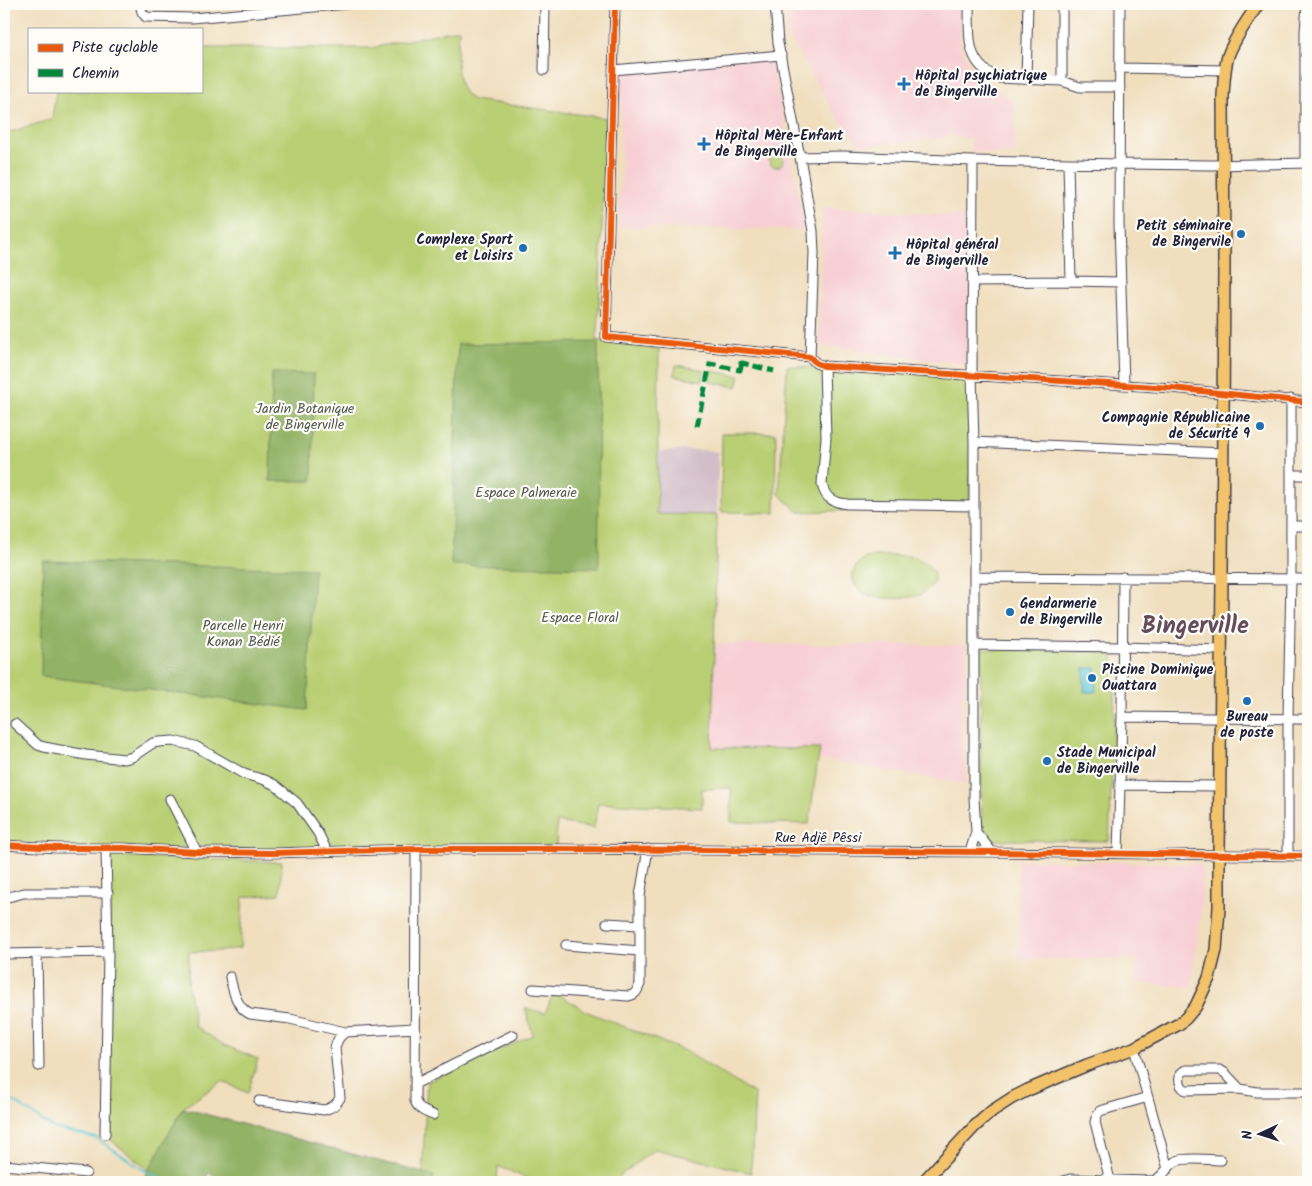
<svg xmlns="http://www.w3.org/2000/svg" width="1312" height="1186" font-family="Kalam,sans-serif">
  <rect width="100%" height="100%" fill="#fdfcf7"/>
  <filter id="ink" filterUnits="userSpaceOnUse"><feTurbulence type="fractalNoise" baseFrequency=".02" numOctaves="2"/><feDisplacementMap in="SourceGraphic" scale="10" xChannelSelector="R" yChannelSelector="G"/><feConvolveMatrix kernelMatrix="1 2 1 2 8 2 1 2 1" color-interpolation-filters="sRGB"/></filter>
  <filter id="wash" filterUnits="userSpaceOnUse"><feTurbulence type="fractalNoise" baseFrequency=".0096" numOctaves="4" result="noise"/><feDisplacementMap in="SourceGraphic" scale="20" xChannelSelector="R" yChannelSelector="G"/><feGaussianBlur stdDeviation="1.12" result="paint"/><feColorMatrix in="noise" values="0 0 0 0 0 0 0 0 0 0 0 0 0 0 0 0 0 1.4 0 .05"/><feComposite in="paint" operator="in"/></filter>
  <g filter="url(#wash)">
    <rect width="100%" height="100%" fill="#f0debd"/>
    <path fill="#f7cfd4" d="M786,4H960L963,21L960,27V43L969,65L1014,103L1015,154L972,152L971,138L955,137L950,132L944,138L861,146L835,114L789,37Z
      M771,56L805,230L618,227L621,174V71Z
      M822,207L970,217L969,365L819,345Z
      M715,644L966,645V693L961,696V705L965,708L960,712L966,784L818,759L820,749L712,748Z
      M1018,860L1203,864L1201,908L1192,987L1137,983V959H1019Z"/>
    <path fill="#d2bdc8" d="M685,450H706L718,452L717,515L657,514L658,452Z"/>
    <path fill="#b9cf73" stroke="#6e7857" d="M459,29C458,48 454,77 464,92C466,95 470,98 473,100L606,118L598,333H597L596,340L659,349L657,514L717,515L712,748L820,749C815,774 813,799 809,824L731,822V788L702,789V808L598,803L594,828L557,822L556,846L419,850H4V134L52,119L56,91H201V48H372Z
      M769 160a7 7 0 1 1 14 0a7 7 0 1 1-14 0Z
      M676,365L704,370L702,381L674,375Z
      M787,366L973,378L969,507L799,512L779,494Z
      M712,371L740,376L737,387L710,382Z
      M722,433H776L775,513L721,512Z
      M880,556C898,556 918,552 930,568C934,572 935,577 933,582C932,586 926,591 923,593C912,600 877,600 866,594C849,586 848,568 865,559C870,556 875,556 880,556Z
      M981,649L1070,650L1078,652L1113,651L1115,696L1109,841L990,840L982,831L981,783Z
      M111,856L282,862L280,894L243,897L240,948L222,951L189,952L188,986L195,1026L224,1045L258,1059L248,1093L222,1081L183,1108L149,1170L107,1137Z
      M554,992L588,1012L685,1051L755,1094L751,1173L655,1149L621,1175L617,1182H535L498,1166L497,1182H422L427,1082L533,1035L525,1008L545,1013Z"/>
    <path fill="#92b265" stroke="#5a6a50" d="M598,342L599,568L451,565L458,344Z
      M272,373L314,374L312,481H270Z
      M43,561L314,569L307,710L41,676Z
      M183,1108L434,1176L432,1182H219L210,1172L202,1182H142Z"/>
    <path fill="#5dc8d6" stroke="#407588" d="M1084,668H1096V692H1084Z"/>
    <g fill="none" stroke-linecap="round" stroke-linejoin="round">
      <path stroke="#5dc8d6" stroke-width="2" d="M4,1095L53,1128L96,1138L144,1170L169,1182"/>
    </g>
  </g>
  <g filter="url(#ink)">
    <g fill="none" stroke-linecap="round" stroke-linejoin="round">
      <g stroke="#413e4e" stroke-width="11">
        <path id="minor" d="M140,4L142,12L146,17L192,18L347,4
          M615,4L606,337L810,357L816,363L824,366L1172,388L1308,402
          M775,4L778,43L800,157L813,231L814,253L810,357
          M969,4C970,35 964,64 999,78L1062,81L1080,87H1120
          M1120,4L1119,223L1124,384
          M1120,68L1225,70
          M544,70L545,4
          M613,70L781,55
          M1026,79L1028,4
          M1062,81V4
          M800,157L843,156L973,161L1120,164L1212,165L1308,163
          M1068,163L1071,281
          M1305,163V32L1307,4
          M972,282L1071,281L1121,282
          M824,366L826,438L822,484C825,499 833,502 847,504L974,506
          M974,442L1223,453
          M1291,475H1308
          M1291,526H1308
          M974,577L1308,579
          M974,645L1122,647L1222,650
          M1122,717L1308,719
          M15,724L38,745L44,747L86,755L125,759L132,757L153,743L159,742L173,741L195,746L244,774L265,780L275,785L297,803L318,833L327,851
          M1120,785L1220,786
          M170,799L197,852
          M976,832L992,852
          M4,845L58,848H123L197,852L272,853L419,849H556L992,852L1308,856
          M416,849L415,1101C419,1110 425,1112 433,1115
          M970,852L976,832L974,798V442L972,375L973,161
          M1118,854L1122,717L1123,577
          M1288,856V718L1291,579V399
          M4,898L24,893H108
          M607,923L640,925
          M566,945L640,951
          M4,954L108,952
          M37,954L39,1066
          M230,977C233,991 237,1008 250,1014L290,1019L345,1032L415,1028
          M533,989L628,996C636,995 637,991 640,984V896L648,849
          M1134,1048L1168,1169
          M415,1084L513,1035
          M1240,1089L1225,1073L1220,1070H1186C1177,1073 1178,1086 1186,1090L1240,1089L1257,1092H1308
          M259,1101L324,1110C332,1108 336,1105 340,1098L335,1048C337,1040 339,1037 345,1032
          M105,1134L108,952L106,848
          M4,1165L86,1173
          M1110,1180L1095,1122L1097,1115L1100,1111L1148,1097
          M1061,1182L1070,1179L1152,1181C1165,1178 1166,1165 1177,1161C1185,1157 1211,1160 1221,1160"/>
      </g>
      <g stroke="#413e4e" stroke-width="14">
        <path id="major" d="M923,1182L974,1127L992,1111L1012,1098L1028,1090L1087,1065L1134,1048L1179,1024L1186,1018L1196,1006L1209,978L1216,950L1219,908V855L1222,578L1224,262L1223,96C1224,83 1224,69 1228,56C1234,38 1248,20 1258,4"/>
      </g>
      <use href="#minor" stroke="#fff" stroke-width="9"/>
      <use href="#major" stroke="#f2c36a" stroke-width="11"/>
      <path stroke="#00873e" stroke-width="5" stroke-dasharray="10 5" stroke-linecap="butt" d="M739,364L742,363L774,371
        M697,426L710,364L740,370L742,363"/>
      <g stroke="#fdfcf7" stroke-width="9">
        <path id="cycleway" d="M615,4L606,337L810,357L816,363L824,366L1172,388L1308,402
          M4,845L58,848H123L197,852L272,853L419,849H556L992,852L1308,856"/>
      </g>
      <use href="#cycleway" stroke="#e8590c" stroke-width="6"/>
    </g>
  </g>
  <g fill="#1f6fb2" stroke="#fdfcf7" stroke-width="2">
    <path d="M901.5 76.5h5v5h5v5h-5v5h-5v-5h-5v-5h5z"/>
    <path d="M701.5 136.5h5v5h5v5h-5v5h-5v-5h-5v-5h5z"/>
    <circle cx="1241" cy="234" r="5"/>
    <circle cx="523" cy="248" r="5"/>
    <path d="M892.5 245.5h5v5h5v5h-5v5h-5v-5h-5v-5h5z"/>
    <circle cx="1260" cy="426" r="5"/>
    <circle cx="1010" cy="612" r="5"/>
    <circle cx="1092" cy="678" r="5"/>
    <circle cx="1247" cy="701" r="5"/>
    <circle cx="1047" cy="761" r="5"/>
  </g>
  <g text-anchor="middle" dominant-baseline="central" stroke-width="4.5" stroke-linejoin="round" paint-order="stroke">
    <g font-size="14" font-weight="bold" fill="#22223b" stroke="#fdfcf7" text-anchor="start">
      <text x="915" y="76">Hôpital psychiatrique<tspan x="915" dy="16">de Bingerville</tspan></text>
      <text x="715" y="136">Hôpital Mère-Enfant<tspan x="715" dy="16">de Bingerville</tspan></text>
      <text x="1231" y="226" text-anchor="end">Petit séminaire<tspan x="1231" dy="16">de Bingervile</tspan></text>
      <text x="513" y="240" text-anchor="end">Complexe Sport<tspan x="513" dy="16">et Loisirs</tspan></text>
      <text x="906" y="245">Hôpital général<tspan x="906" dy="16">de Bingerville</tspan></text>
      <text x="1250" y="418" text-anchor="end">Compagnie Républicaine<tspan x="1250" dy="16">de Sécurité 9</tspan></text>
      <text x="1020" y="604">Gendarmerie<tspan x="1020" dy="16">de Bingerville</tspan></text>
      <text x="1102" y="670">Piscine Dominique<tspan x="1102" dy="16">Ouattara</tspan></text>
      <text x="1247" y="717" text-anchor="middle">Bureau<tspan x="1247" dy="16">de poste</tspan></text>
      <text x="1057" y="753">Stade Municipal<tspan x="1057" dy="16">de Bingerville</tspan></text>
    </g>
    <g font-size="14" fill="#4f564c" stroke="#fdfcf7">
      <text x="305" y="409">Jardin Botanique<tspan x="305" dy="16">de Bingerville</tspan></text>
      <text x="526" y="493">Espace Palmeraie</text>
      <text x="580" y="618">Espace Floral</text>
      <text x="243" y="626">Parcelle Henri<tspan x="243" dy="16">Konan Bédié</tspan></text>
    </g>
    <g font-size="14" fill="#22223b" stroke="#fdfcf7">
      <text x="818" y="838">Rue Adjê Pêssi</text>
    </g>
    <g font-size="24" font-weight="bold" fill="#634d5c" stroke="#fdfcf7">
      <text x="1195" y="626">Bingerville</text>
    </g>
  </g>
  <rect width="1312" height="1186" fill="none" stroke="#fdfcf7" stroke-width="20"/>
  <rect x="28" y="28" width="175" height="65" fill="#fdfcf7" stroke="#a5a5ac"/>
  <rect x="38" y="44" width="25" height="8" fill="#e8590c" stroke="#a5a5ac"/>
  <text x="72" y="52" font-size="15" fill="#22223b">Piste cyclable</text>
  <rect x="38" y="69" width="25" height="8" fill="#00873e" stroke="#a5a5ac"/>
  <text x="72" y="78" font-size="15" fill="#22223b">Chemin</text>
  <g transform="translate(1260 1134) rotate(266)" stroke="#fdfcf7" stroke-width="4" paint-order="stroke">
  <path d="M0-4L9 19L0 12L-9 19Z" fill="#22223b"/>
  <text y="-8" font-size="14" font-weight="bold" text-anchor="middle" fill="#22223b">N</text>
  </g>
</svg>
